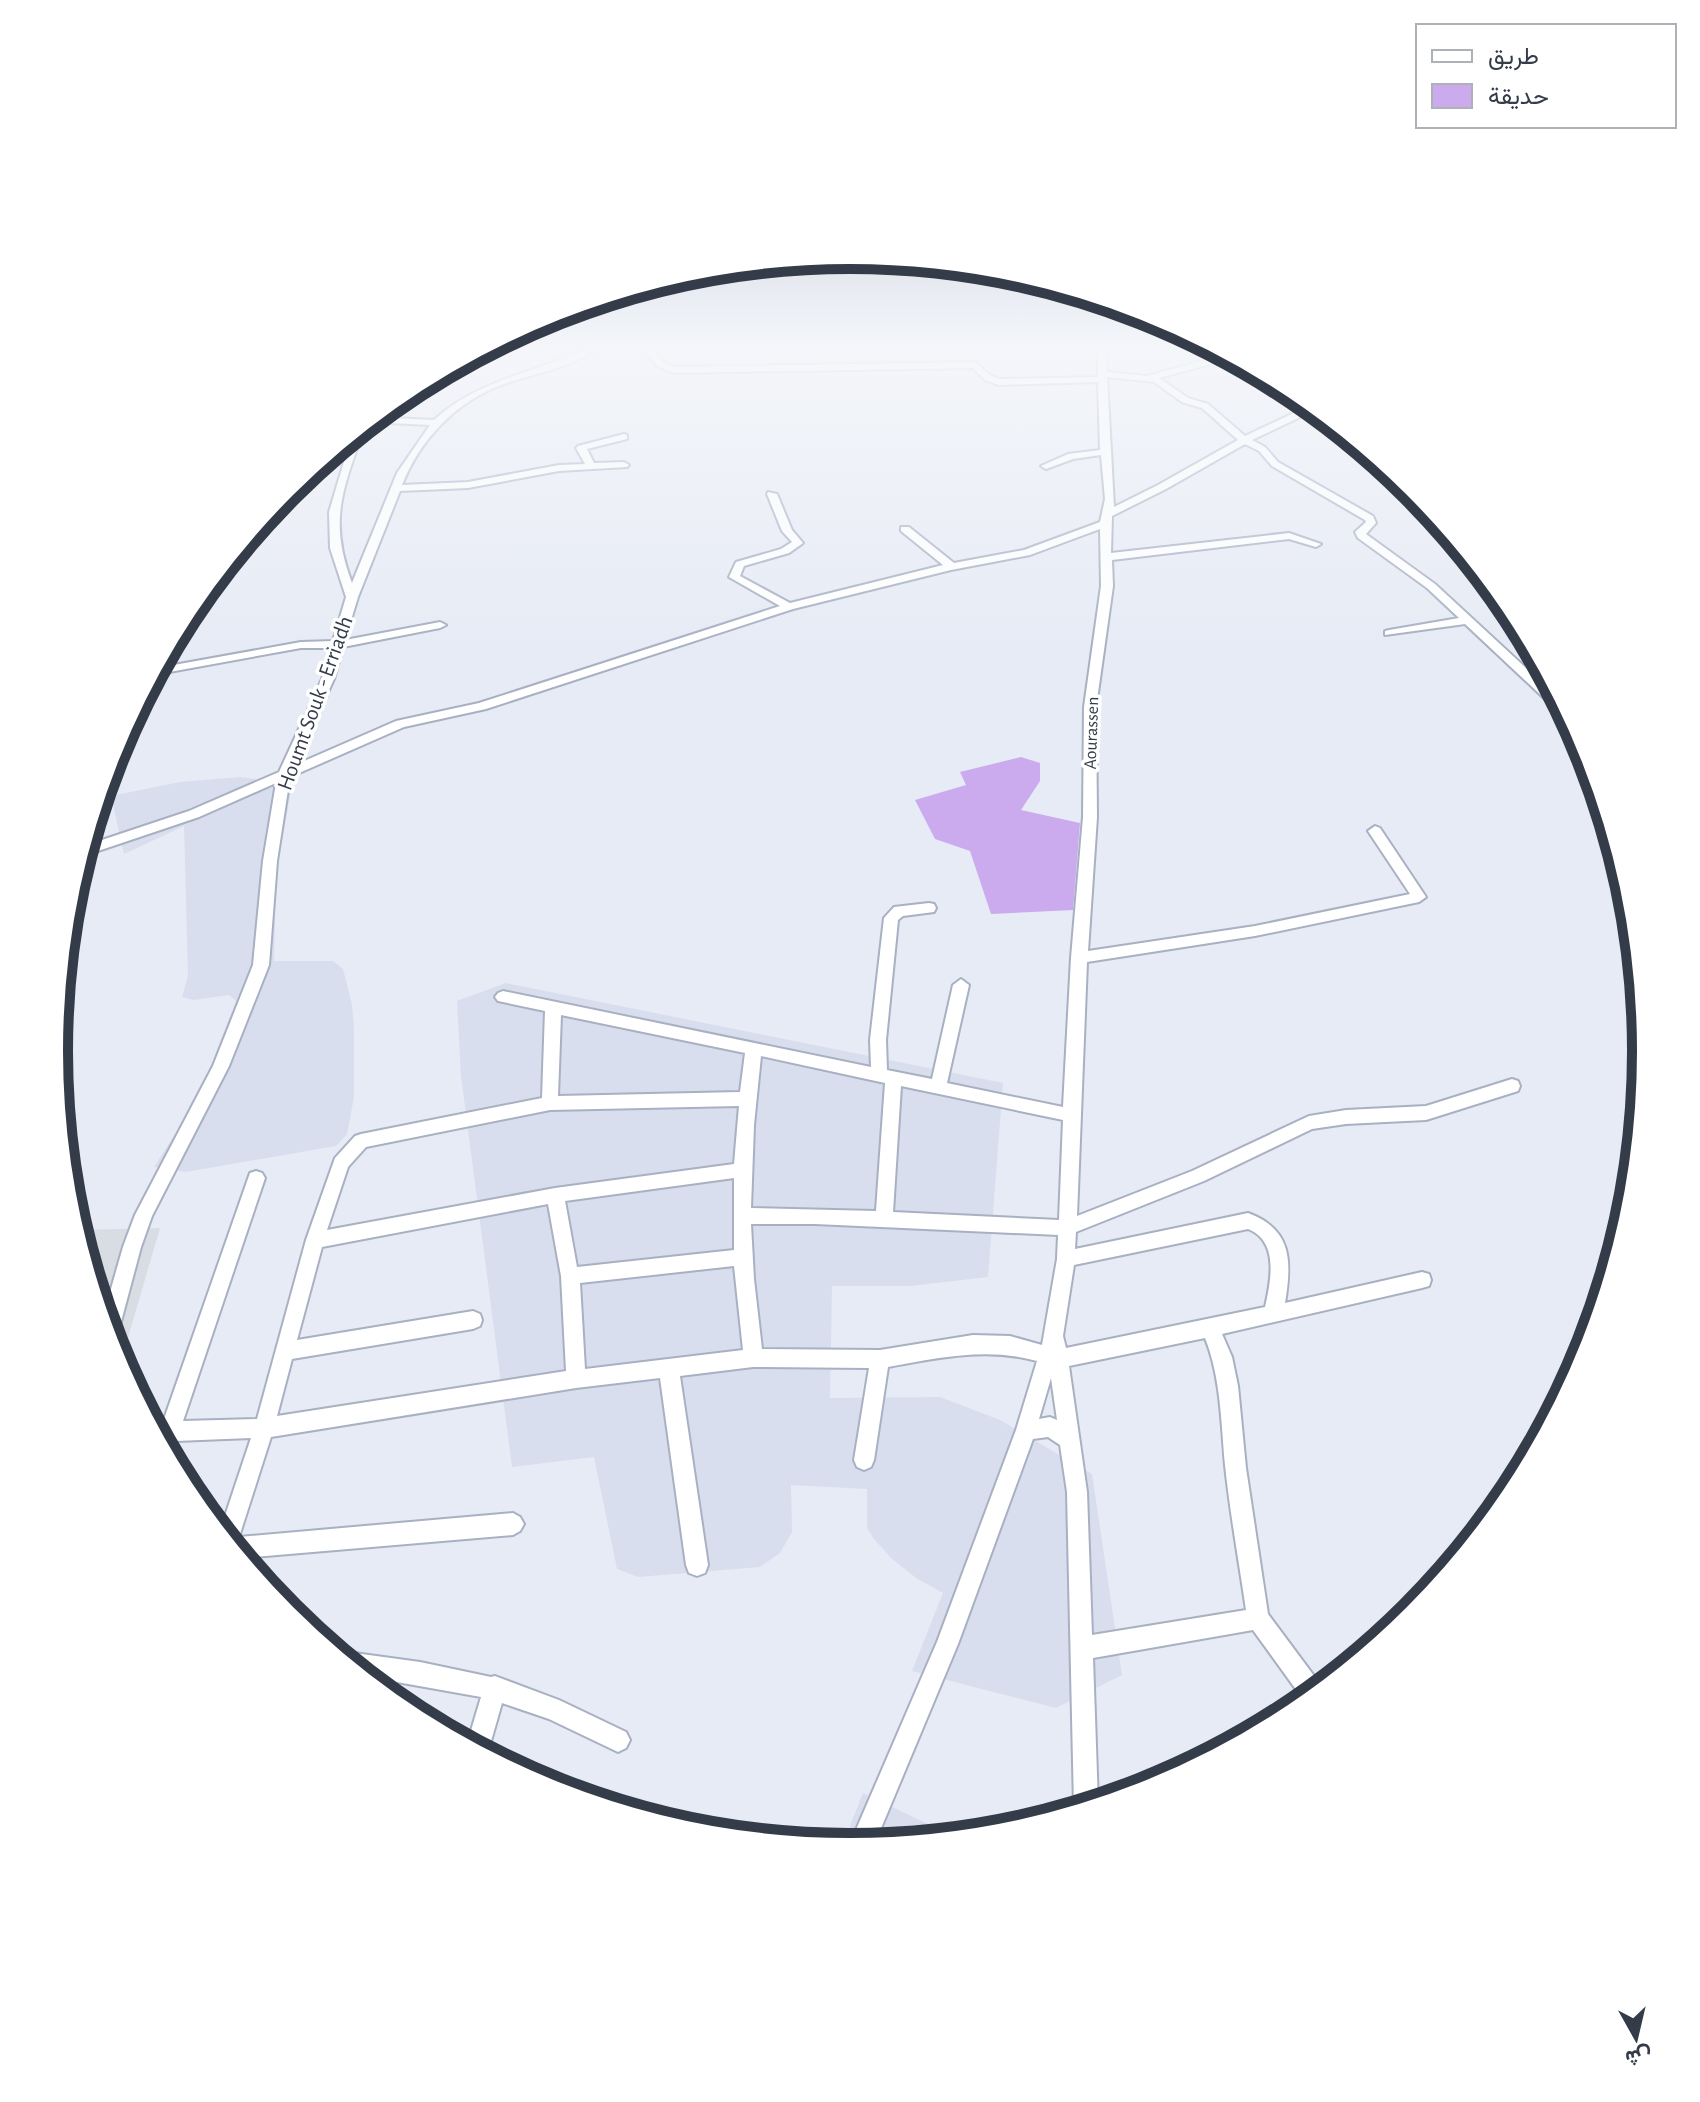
<svg xmlns="http://www.w3.org/2000/svg" width="1700" height="2102" font-family="'Alegreya Sans',Vazirmatn,sans-serif">
  <rect width="100%" height="100%" fill="#e7ebf5"/>
  <path fill="#d8deee" d="M241,777L292,785L276,874L274,961H333L343,969L352,1005L354,1028V1097L347,1134L336,1146L186,1172L154,1167L186,1117L210,1068L236,1001L229,995L194,1000L182,997L188,976L184,826L124,854L111,796L180,782Z
    M506,983L1003,1083L988,1277L910,1286H832L830,1398L940,1397L1000,1420L1092,1474L1122,1675L1056,1708L912,1671L943,1593L916,1578L891,1558L874,1539L867,1528V1489L791,1485L792,1532L780,1553L760,1567L638,1577L617,1569L594,1457L512,1467L461,1076L457,1001Z
    M863,1793L955,1837L842,1846Z"/>
  <path fill="#d8dde4" d="M160,1228L120,1365L76,1230Z"/>
  <path fill="#cbabee" d="M1021,757L1040,763V781L1021,810L1080,823L1073,910L991,914L970,851L935,839L915,800L966,785L960,772Z"/>
  <g fill="none" stroke-linecap="round" stroke-linejoin="round">
    <g stroke="#a8b0c2" stroke-width="4">
      <path id="minor" d="M582,351H593C564,371 526,374 494,388C452,406 419,442 402,485L468,482L559,465L585,464L576,448L578,446L624,434L627,435V439L587,449L594,463L624,462L629,465L627,467L559,471L468,488L400,491L358,597L345,640L440,622L446,625L440,628L343,647L334,679L295,765L396,721L479,703L780,606L729,577L736,562L781,549L792,542L782,531L767,494L768,492L777,494L792,530L803,543L789,553L744,566L740,576L790,603L943,565L901,531V527H909L954,563L1024,550L1100,522L1105,499L1101,455L1073,459L1046,469L1041,466L1068,454L1100,450L1098,382L999,385L985,380L973,368L674,373L657,366L646,351H654L663,362L675,367L975,362L991,376L1000,379L1098,377V351H1106L1107,372L1147,376L1227,354L1234,358L1159,378L1188,398L1208,404L1245,436L1311,405L1317,409L1252,440L1265,447L1278,462L1373,516L1376,523L1366,534L1435,584L1554,694L1575,726H1569L1546,700L1465,624L1385,635V631L1389,630L1459,618L1427,588L1358,538L1355,532L1366,522L1365,520L1272,466L1259,451L1245,444L1166,489L1112,516L1111,553L1289,533L1321,544L1316,547L1289,539L1112,560L1113,586L1096,707L1097,817L1088,951L1255,926L1410,894L1368,831L1375,826L1380,828L1426,897L1419,902L1255,936L1087,962L1077,1216L1192,1171L1309,1116L1346,1110L1426,1106L1512,1079L1518,1081L1520,1086L1518,1091L1426,1120L1346,1124L1312,1129L1204,1181L1076,1232L1075,1249L1248,1213C1292,1229 1292,1261 1285,1303L1422,1272L1429,1274L1431,1280L1429,1286L1422,1288L1222,1334L1232,1357L1238,1386L1246,1468L1268,1614L1323,1688L1305,1702L1253,1630L1093,1658L1098,1804L1075,1810L1074,1807L1067,1492L1060,1445L1048,1437L1033,1439L958,1644L874,1845L849,1846L937,1642L1016,1430L1037,1361C986,1347 939,1358 888,1367L874,1460L871,1467L864,1470L857,1467L854,1460L869,1368L753,1367L680,1376L708,1565L705,1573L697,1576L689,1573L686,1565L660,1378L576,1388L271,1437L239,1537L513,1513L520,1517L524,1524L520,1531L513,1535L241,1558L220,1531L251,1438L176,1441L168,1456L151,1424L163,1422L250,1173L256,1171L262,1173L265,1178L183,1421L257,1419L306,1240L335,1158L355,1136L361,1134L542,1098L545,1011L498,1001L495,997L498,993L503,991L871,1067L870,1040L884,918L894,907L929,903L934,904L936,908L934,912L903,916L898,920L886,1040L887,1070L932,1079L953,985L961,979L969,985L947,1083L1063,1107L1071,958L1083,817L1084,707L1101,586L1100,529L1030,555L951,570L793,609L486,709L404,727L290,777L277,861L269,965L229,1066L152,1216L141,1247L118,1333L115,1339L110,1341L103,1317L123,1247L135,1215L213,1066L253,965L263,861L276,783L199,817L83,856L84,846L189,811L279,772L322,679L331,648H301L153,675L157,668L301,642L333,641L346,597L330,548L329,512L352,435L362,427L364,429C343,489 328,520 352,583L397,473L430,425L368,422L373,417L434,420C475,382 531,373 582,351ZM1107,377L1154,382L1182,402L1202,408L1238,440L1158,485L1114,507ZM561,1015L745,1053L740,1092L558,1096ZM761,1056L885,1083L876,1211L751,1208L754,1125ZM901,1086L1063,1120L1059,1220L893,1212ZM739,1106L734,1164L555,1188L327,1230L348,1167L366,1147L550,1110ZM734,1178V1250L577,1267L565,1201ZM548,1204L561,1276L566,1371L277,1416L292,1359L473,1329L480,1326L482,1320L480,1314L473,1311L297,1340L322,1247ZM751,1224H815L1058,1235L1057,1259L1042,1345L1010,1336L973,1335L880,1350L762,1349L754,1279ZM1248,1229C1279,1241 1271,1281 1265,1307L1066,1348L1063,1336L1074,1265ZM734,1266L743,1350L585,1369L580,1283ZM1205,1338C1221,1378 1221,1422 1225,1465C1230,1513 1239,1562 1246,1610L1092,1635L1087,1492L1069,1366ZM1051,1378L1057,1420L1050,1417L1039,1419Z
        M1644,1063H1645L1642,1093L1636,1092L1630,1077L1638,1064Z
        M347,1652L420,1662L491,1677L495,1676L559,1700L626,1732L630,1740L626,1748L618,1752L549,1719L502,1703L487,1755L467,1744L481,1697L363,1676L339,1656Z"/>
    </g>
    <use href="#minor" fill="#fff" fill-rule="evenodd"/>
  </g>
  <linearGradient id="sky" x2="0" y2="1"><stop stop-color="#afbaca"/><stop offset="0.54" stop-color="#f4f6fa"/><stop offset="1" stop-color="#f4f6fa" stop-opacity="0"/></linearGradient>
  <rect width="1700" height="645" fill="url(#sky)"/>
  <g text-anchor="middle" dominant-baseline="central" stroke-width="7" stroke-linejoin="round" paint-order="stroke">
    <g font-size="18" fill="#353c49" stroke="#fff">
      <text transform="translate(1092 733) rotate(-88)">Aourassen</text>
    </g>
    <g font-size="22" fill="#353c49" stroke="#fff">
      <text transform="translate(315 703) rotate(-70)">Houmt Souk - Erriadh</text>
    </g>
  </g>
  <path d="M0 0H1700V2102H0ZM68 1051a782 782 0 1 1 1564 0a782 782 0 1 1-1564 0Z" fill="#fff" fill-rule="evenodd"/>
  <path fill="none" stroke="#353c49" stroke-width="10" d="M68 1051a782 782 0 1 1 1564 0a782 782 0 1 1-1564 0Z"/>
  <rect x="1416" y="24" width="260" height="104" fill="#ffffff" stroke="#aeb1b6" stroke-width="2"/>
  <rect x="1432" y="50" width="40" height="12" fill="#ffffff" stroke="#aeb1b6" stroke-width="2"/>
  <text x="1488" y="64" font-size="24" fill="#353c49">طريق</text>
  <rect x="1432" y="84" width="40" height="24" fill="#cbabee" stroke="#aeb1b6" stroke-width="2"/>
  <text x="1488" y="104" font-size="24" fill="#353c49">حديقة</text>
  <g transform="translate(1636 2038) rotate(172)" stroke="#ffffff" stroke-width="6" paint-order="stroke">
  <path d="M0-6L14 30L0 20L-14 30Z" fill="#353c49"/>
  <text y="-12" font-size="22" font-weight="bold" text-anchor="middle" fill="#353c49">ش</text>
  </g>
</svg>
